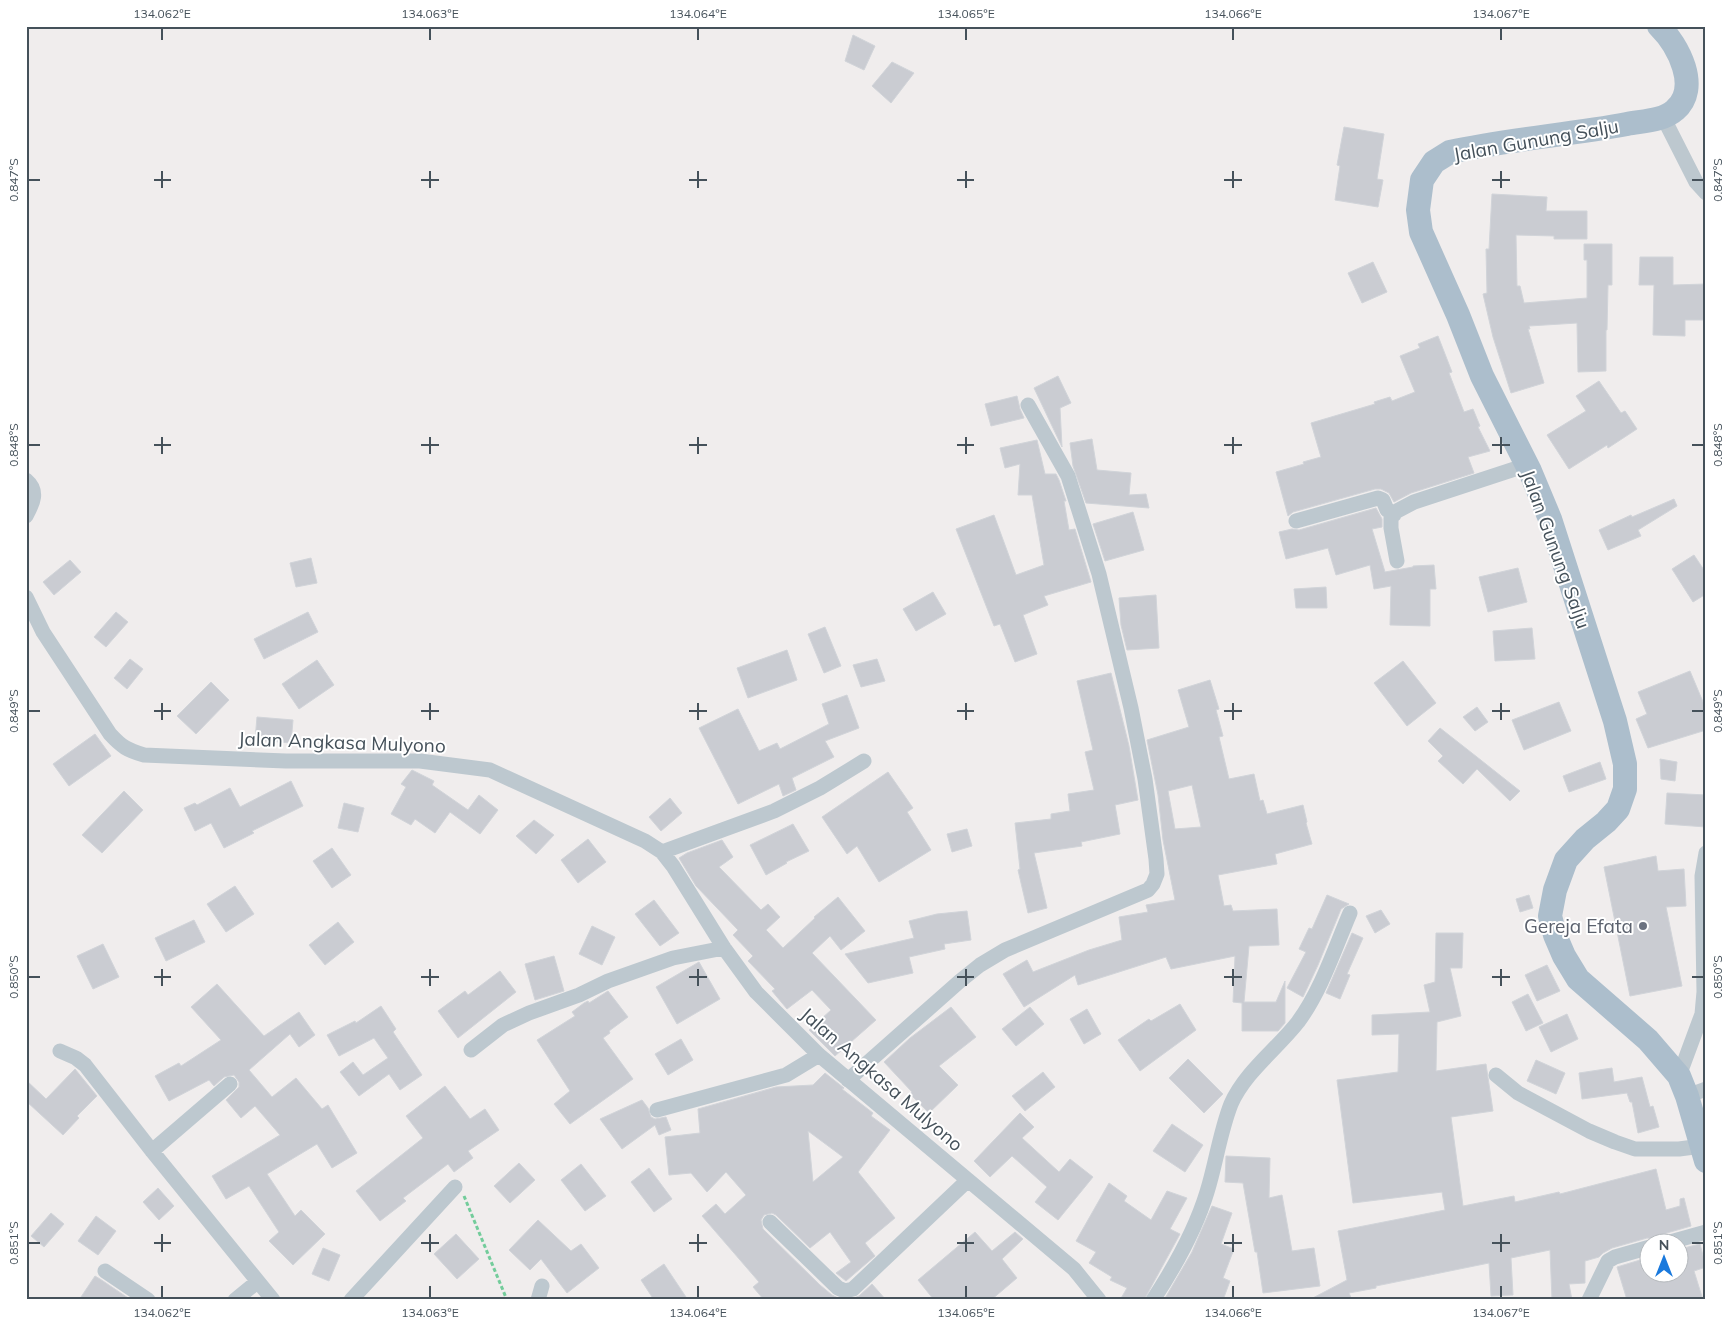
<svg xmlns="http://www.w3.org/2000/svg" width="1732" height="1326" font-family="Mulish,sans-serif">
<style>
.building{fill:#caccd2;stroke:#d1d4d9;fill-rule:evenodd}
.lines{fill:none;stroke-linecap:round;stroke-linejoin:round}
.path{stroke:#73cc9b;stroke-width:3;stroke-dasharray:4 2.5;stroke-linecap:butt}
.minor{stroke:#bdc8cf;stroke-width:15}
.primary{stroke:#acbecc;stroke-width:24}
.ticks{fill:none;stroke:#45515a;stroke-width:2}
.worship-dot{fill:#6b7280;stroke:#fff;stroke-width:2}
.labels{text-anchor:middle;stroke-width:4;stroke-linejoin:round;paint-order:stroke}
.street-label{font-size:19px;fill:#45515a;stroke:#fff}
.worship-label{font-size:19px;fill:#5b616d;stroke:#fff;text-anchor:end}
.neatline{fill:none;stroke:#45515a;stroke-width:2}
.ticks-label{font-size:12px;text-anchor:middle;fill:#45515a}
</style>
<rect width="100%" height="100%" fill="#f0eded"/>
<!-- building -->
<path class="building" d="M853 35 875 46 864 70 845 61Z
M892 62 914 73 891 103 872 86Z
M1344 127 1384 134 1377 179 1383 180 1378 207 1335 200 1340 166 1337 165Z
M1492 194 1547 197 1546 211H1587V239H1554V236L1516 235 1517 286H1520L1524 303 1587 298V260H1584V244H1612V285H1608L1607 330H1606V371L1578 372 1577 323 1529 326 1530 329H1528L1544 383 1511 393 1493 337 1483 294 1487 293 1486 249H1489Z
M1640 257H1673V285L1706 284V320H1685V336L1653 335 1654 285H1639Z
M1373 262 1387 292 1362 303 1348 273Z
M1438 336 1452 372 1449 373 1464 412 1473 409 1480 426 1478 427 1490 451 1468 457 1474 473 1411 493 1394 502 1389 493 1381 489H1375L1293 512 1288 516 1276 472 1304 464 1303 462 1321 457 1311 423 1375 404 1374 402 1390 397 1392 401 1415 392 1400 356 1420 348 1418 344Z
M1058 376 1071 403 1060 408 1062 447 1034 388Z
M1599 381 1621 413 1625 411 1637 429 1608 448 1607 445 1569 469 1547 435 1586 411 1576 396Z
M1017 396 1020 409 1024 418 991 426 985 404Z
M1092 439 1097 470 1131 473 1129 495 1146 494 1149 508 1086 503 1073 466 1070 443Z
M1037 440 1045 474H1056L1059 480 1066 501H1064L1069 530 1075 529 1091 582 1044 596 1048 605 1023 615 1037 654 1015 662 1000 624 994 626 956 529 994 515 1016 575 1044 565 1032 495H1018L1020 464 1005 468 1000 448Z
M1674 499 1677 506 1638 530 1641 536 1608 550 1599 530 1631 515 1632 517Z
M1376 508 1382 519V527L1372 529 1385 572 1413 567V566L1434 565 1436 589H1430V626L1390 625 1391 586 1374 589 1370 565 1336 575 1328 548 1286 559 1279 532 1292 529 1299 530Z
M1133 512 1144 550 1105 561 1093 524Z
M1694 555 1706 573V594L1693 602 1672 569Z
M311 558 317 583 296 587 290 563Z
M70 560 81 572 54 595 43 582Z
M1518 568 1527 602 1488 612 1479 577Z
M1326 587 1327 608H1296L1294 589Z
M933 592 946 614 916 631 903 609Z
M1156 595 1159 648 1127 650 1121 625 1119 598Z
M116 612 128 622 106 647 94 637Z
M308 612 318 632 264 659 254 639Z
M825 627 841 666 824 673 808 634Z
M1532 628 1535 659 1495 661 1493 631Z
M787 650 797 680 748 698 737 668Z
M130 659 143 669 127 689 114 678Z
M877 659 885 681 861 687 853 665Z
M317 660 334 685 299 709 282 684Z
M1403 661 1436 703 1407 726 1374 683Z
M1690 671 1706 709V730L1648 748 1636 719 1647 714 1638 692Z
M1111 673 1129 746 1138 800 1115 805 1120 834 1081 842 1082 846 1034 853 1047 908 1028 913 1018 870 1020 869 1015 823 1051 819V814L1070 811 1068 794 1094 790 1085 752 1093 750 1077 681Z
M1210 680 1219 709 1216 710 1223 736 1219 737 1229 779 1254 774 1260 801 1263 800 1267 814 1303 805 1307 822 1306 823 1312 844 1275 854 1277 864 1218 875 1224 906 1231 905 1233 911 1277 909 1279 945 1249 946 1244 1002H1276L1285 981V1023L1278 1031H1242V1003L1233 1002 1235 956 1171 969 1166 957 1078 985 1075 975 1024 1007 1003 974 1027 960 1033 972 1089 950 1122 940 1119 917 1148 912 1146 905 1175 900 1163 840 1158 795 1147 740 1189 727 1178 690ZM1192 785 1201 827 1175 829 1168 791Z
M211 682 229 700 196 734 177 716Z
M847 695 859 728 825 741 834 757 792 778 796 790 783 796 779 784 738 804 699 728 738 709 759 751 777 743 780 749 829 724 822 704Z
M1559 702 1571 731 1524 750 1512 720Z
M1477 707 1488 722 1475 731 1463 717Z
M257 717 293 720 291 743 255 740Z
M1440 728 1477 757 1520 791 1510 801 1477 769 1463 784 1438 761 1443 756 1428 741Z
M95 734 111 756 69 786 53 764Z
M1660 759 1677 762 1675 781 1661 779Z
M1600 762 1606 779 1569 792 1563 776Z
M412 770 434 781 432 785 468 810 479 795 498 810 480 834 450 812 435 833 415 819 411 825 391 814 406 787 401 784Z
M888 772 913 808 907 812 931 850 879 882 857 846 847 854 822 817Z
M291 781 303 806 252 831 254 833 224 848 211 823 195 831 184 808 195 803 197 805 230 788 240 807Z
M124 791 143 810 102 853 82 835Z
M1667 793 1706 795V827L1665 824Z
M670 798 682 813 661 831 649 817Z
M344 803 364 808 358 832 338 828Z
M534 820 554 835 536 854 516 836Z
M793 824 809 851 786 862 787 863 766 875 750 845Z
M967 829 972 846 952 852 947 834Z
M588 839 606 862 578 883 561 860Z
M722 840 733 857 719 867 761 910 768 904 780 917 766 930 783 948 815 918 814 917 838 897 865 931 841 950 830 936 812 953 876 1020 835 1056 809 1030 831 1010 812 990 787 1009 772 991 775 989 748 961 753 956 733 935 738 930 696 886 679 858 687 853Z
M332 848 351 875 332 888 313 861Z
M1656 856 1658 871 1684 869 1686 906 1666 907 1682 986 1630 996 1604 867Z
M235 886 254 914 226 932 207 904Z
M1327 895 1349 904 1341 909 1318 965 1303 997 1287 988 1306 952 1299 949 1309 928 1312 929Z
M1529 895 1533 908 1520 912 1516 899Z
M654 900 679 933 660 946 635 914Z
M1381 910 1390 924 1375 933 1366 916Z
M967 911 971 940 944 944 945 949 909 957 913 973 868 983 845 954 914 938 909 921 937 914Z
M194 920 205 942 166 961 155 938Z
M338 922 354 942 325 965 309 945Z
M592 926 615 937 602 965 579 954Z
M1352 933 1363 938 1347 974 1350 975 1340 999 1326 993Z
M1436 933H1463L1462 968H1450L1461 1016 1437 1022 1436 1071 1486 1064 1493 1111 1451 1117 1463 1206 1514 1196 1515 1202 1559 1192 1560 1194 1656 1169 1666 1210 1680 1206V1199L1684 1198 1691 1226 1660 1235 1655 1239 1647 1238 1612 1248 1603 1253 1599 1257 1585 1261V1283L1569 1284 1572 1300H1552L1550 1250 1511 1258 1513 1295 1491 1296 1489 1263 1376 1286V1288L1349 1293 1352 1300H1309L1347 1280 1338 1231 1445 1210 1442 1192 1353 1203 1337 1080 1398 1072 1399 1034 1372 1035V1015L1430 1012 1424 985 1435 982Z
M103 944 119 977 93 989 77 956Z
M554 956 564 991 535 1000 525 964Z
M699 962 720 999 677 1024 656 987Z
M1547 965 1560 991 1537 1001 1525 975Z
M500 971 516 992 458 1038 438 1011 465 991 468 995Z
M217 984 264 1036 299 1012 315 1035 299 1047 290 1034 249 1070 272 1097 296 1078 322 1109 328 1105 357 1153 332 1168 317 1144 267 1174 295 1216 301 1210 325 1234 293 1265 269 1241 279 1232 249 1186 226 1199 212 1176 280 1135 255 1106 241 1118 226 1100 239 1087V1082L234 1075 224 1077 214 1086 209 1080 169 1101 155 1076 179 1063 181 1066 221 1040 191 1007Z
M608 991 628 1017 609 1031 610 1033 603 1038 633 1079 570 1124 554 1104 570 1091 537 1040 575 1016 572 1012 584 1003 588 1001 589 1003Z
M1528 994 1543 1023 1526 1031 1512 1002Z
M1180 1004 1196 1030 1140 1071 1118 1040 1149 1019 1151 1021Z
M381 1006 396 1029 393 1032 422 1075 400 1090 389 1074 359 1096 340 1072 353 1062 363 1075 388 1058 374 1038 339 1056 327 1035 355 1021 356 1023Z
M951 1007 976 1037 939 1066 958 1085 929 1113 910 1094 912 1092 884 1062 910 1038Z
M1030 1007 1044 1024 1016 1046 1002 1029Z
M1087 1009 1101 1034 1084 1044 1070 1019Z
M1567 1014 1578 1039 1551 1052 1539 1027Z
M681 1039 693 1060 668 1075 655 1054Z
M1188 1059 1223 1094 1204 1113 1169 1078Z
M1536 1060 1565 1073 1556 1094 1527 1081Z
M1612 1068 1614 1082 1642 1077 1650 1107 1653 1106 1659 1127 1638 1133 1632 1102H1630L1627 1093 1582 1099 1579 1073Z
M75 1069 97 1096 77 1116 79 1118 63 1135 26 1101V1080L46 1099Z
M1043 1072 1055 1087 1025 1111 1012 1096Z
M825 1073 844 1088 842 1089 873 1113 871 1116 890 1130 858 1172 895 1218 865 1243 875 1256 846 1281 836 1273 851 1262 830 1232 810 1248 776 1215 772 1213 764 1215 761 1220 763 1229 820 1285 832 1295 842 1300H764L753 1287 759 1282 702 1216 716 1204 725 1214 746 1195 726 1172 707 1192 691 1173 669 1175 665 1137 700 1133 698 1109 776 1087 813 1085ZM808 1131 843 1157 813 1182Z
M445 1086 470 1119 485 1109 499 1130 468 1151 473 1158 454 1172 448 1164 403 1198 406 1201 380 1221 356 1191 423 1138 406 1116Z
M642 1100 648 1108 651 1117 655 1119 666 1117 671 1130 659 1135 655 1125 622 1149 600 1119Z
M1020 1113 1034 1127 1022 1138 1059 1172 1070 1159 1093 1177 1058 1220 1035 1202 1047 1187 1012 1156 990 1177 974 1161Z
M1172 1124 1203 1145 1185 1172 1153 1151Z
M1226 1156 1270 1158 1269 1198 1282 1195 1292 1251 1314 1248 1320 1286 1263 1293 1257 1252H1255L1243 1183 1225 1182Z
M519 1163 535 1180 510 1203 494 1186Z
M581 1164 606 1196 585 1211 561 1180Z
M649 1168 672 1199 654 1212 631 1182Z
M1109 1183 1127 1196 1124 1201 1151 1220 1167 1191 1187 1198 1170 1229 1180 1234 1144 1300H1120L1127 1288 1110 1280 1112 1277 1089 1263 1096 1252 1076 1241Z
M158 1188 174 1206 159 1220 143 1202Z
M1212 1206 1232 1213 1221 1244 1234 1249 1223 1278 1230 1281 1223 1300H1164L1192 1252Z
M51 1213 64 1224 44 1247 31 1236Z
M96 1216 116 1231 98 1255 78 1241Z
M538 1220 571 1251 581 1244 599 1268 567 1293 541 1259 530 1270 509 1250Z
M975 1232 992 1251 1015 1232 1023 1239 1002 1259 1017 1278 991 1300H934L918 1280Z
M456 1234 479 1259 457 1279 434 1254Z
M1700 1244 1706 1267 1694 1271 1703 1300H1627L1617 1267 1650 1257V1274H1680V1249Z
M323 1248 340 1255 329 1281 312 1274Z
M664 1264 688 1300H654L641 1280Z
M95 1276 100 1279 131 1300H79Z
M872 1284 886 1300H849L859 1296Z"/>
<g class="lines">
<!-- path -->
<path class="path" d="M464 1196 507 1300"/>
<!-- minor -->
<path class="minor" d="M1663 117 1696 182 1706 193
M26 480C39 491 33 503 26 516
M1296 521 1378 498 1383 500 1387 510 1394 515
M1397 561 1391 528V518L1395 512 1414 502 1527 465
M26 597 43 632 110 734C122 747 127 750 144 755L286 761H420L490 770 645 841 662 852 673 866 724 948 756 992 819 1055 1074 1269 1099 1300
M662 852 774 811 820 788 864 761
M471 1050 503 1025 529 1013 579 995 608 981 673 958 724 948
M60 1051 76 1058 85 1065 152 1151 273 1300
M1496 1075 1518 1093 1589 1131 1615 1142 1635 1149H1679L1702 1146
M1679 1076 1702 1014 1704 992 1702 876 1706 853
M848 1080 960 981 980 965 1005 950 1148 890 1153 884 1157 874 1156 859 1145 779 1131 708 1099 574 1068 476 1028 405
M1687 1096 1706 1089
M657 1110 786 1075 819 1055
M152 1151 230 1084
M770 1222 838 1288 845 1291 853 1289 968 1180
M1663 1244 1706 1232
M105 1271 148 1300
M235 1300 257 1282
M351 1300 455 1187
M538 1300 542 1286
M1153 1300C1174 1268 1196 1228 1207 1192 1216 1163 1220 1132 1231 1104 1245 1072 1277 1049 1298 1022 1321 991 1335 948 1350 913
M1589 1300 1608 1261 1615 1257 1650 1247"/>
<!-- primary -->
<path class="primary" d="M1659 26C1678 45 1701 88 1675 110 1663 121 1642 121 1627 124 1569 135 1508 139 1450 152L1434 162 1422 180 1418 210 1421 232 1458 315 1482 376 1530 471 1550 519 1615 721 1625 764V789L1618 809 1606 822 1585 839 1566 860 1555 890 1550 916 1555 935 1564 956 1578 979 1648 1040 1679 1076 1687 1096 1706 1161"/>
</g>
<!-- ticks -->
<path class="ticks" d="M162 28V40M430 28V40M698 28V40M966 28V40M1233 28V40M1501 28V40M162 171V188M430 171V188M698 171V188M966 171V188M1233 171V188M1501 171V188M28 180H40M154 180H171M421 180H439M689 180H707M957 180H974M1224 180H1242M1492 180H1510M1692 180H1704M162 437V454M430 437V454M698 437V454M966 437V454M1233 437V454M1501 437V454M28 445H40M154 445H171M421 445H439M689 445H707M957 445H974M1224 445H1242M1492 445H1510M1692 445H1704M162 703V720M430 703V720M698 703V720M966 703V720M1233 703V720M1501 703V720M28 711H40M154 711H171M421 711H439M689 711H707M957 711H974M1224 711H1242M1492 711H1510M1692 711H1704M162 969V986M430 969V986M698 969V986M966 969V986M1233 969V986M1501 969V986M28 977H40M154 977H171M421 977H439M689 977H707M957 977H974M1224 977H1242M1492 977H1510M1692 977H1704M162 1234V1252M430 1234V1252M698 1234V1252M966 1234V1252M1233 1234V1252M1501 1234V1252M28 1243H40M154 1243H171M421 1243H439M689 1243H707M957 1243H974M1224 1243H1242M1492 1243H1510M1692 1243H1704M162 1286V1298M430 1286V1298M698 1286V1298M966 1286V1298M1233 1286V1298M1501 1286V1298"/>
<!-- markers -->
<circle class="worship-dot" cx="1643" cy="926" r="5"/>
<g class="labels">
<!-- street labels -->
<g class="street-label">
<text transform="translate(1536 140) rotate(-10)" y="7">Jalan Gunung Salju</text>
<text transform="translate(1556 549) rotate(70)" y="7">Jalan Gunung Salju</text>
<text transform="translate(342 742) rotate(2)" y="7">Jalan Angkasa Mulyono</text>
<text transform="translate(882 1079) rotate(41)" y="7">Jalan Angkasa Mulyono</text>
</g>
<!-- worship labels -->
<g class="worship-label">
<text x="1633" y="933">Gereja Efata</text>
</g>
</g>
<!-- border -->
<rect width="1732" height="1326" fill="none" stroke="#ffffff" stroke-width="55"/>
<!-- north arrow -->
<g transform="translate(1664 1258)"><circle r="24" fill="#ffffff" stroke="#b5b9bd"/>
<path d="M0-4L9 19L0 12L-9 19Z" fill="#1979dd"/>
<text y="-8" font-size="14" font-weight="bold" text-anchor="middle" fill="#45515a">N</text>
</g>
<rect x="28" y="28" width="1676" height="1270" class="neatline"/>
<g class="ticks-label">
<text x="162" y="18">134.062°E</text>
<text x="430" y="18">134.063°E</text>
<text x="698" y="18">134.064°E</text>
<text x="966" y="18">134.065°E</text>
<text x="1233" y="18">134.066°E</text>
<text x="1501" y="18">134.067°E</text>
<text transform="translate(14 180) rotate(-90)" y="4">0.847°S</text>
<text transform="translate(1718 180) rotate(-90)" y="4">0.847°S</text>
<text transform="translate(14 445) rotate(-90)" y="4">0.848°S</text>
<text transform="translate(1718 445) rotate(-90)" y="4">0.848°S</text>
<text transform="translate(14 711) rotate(-90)" y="4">0.849°S</text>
<text transform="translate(1718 711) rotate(-90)" y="4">0.849°S</text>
<text transform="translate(14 977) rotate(-90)" y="4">0.850°S</text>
<text transform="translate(1718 977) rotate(-90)" y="4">0.850°S</text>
<text transform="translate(14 1243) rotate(-90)" y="4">0.851°S</text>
<text transform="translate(1718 1243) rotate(-90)" y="4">0.851°S</text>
<text x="162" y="1317">134.062°E</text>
<text x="430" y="1317">134.063°E</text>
<text x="698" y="1317">134.064°E</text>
<text x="966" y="1317">134.065°E</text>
<text x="1233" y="1317">134.066°E</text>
<text x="1501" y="1317">134.067°E</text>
</g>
</svg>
